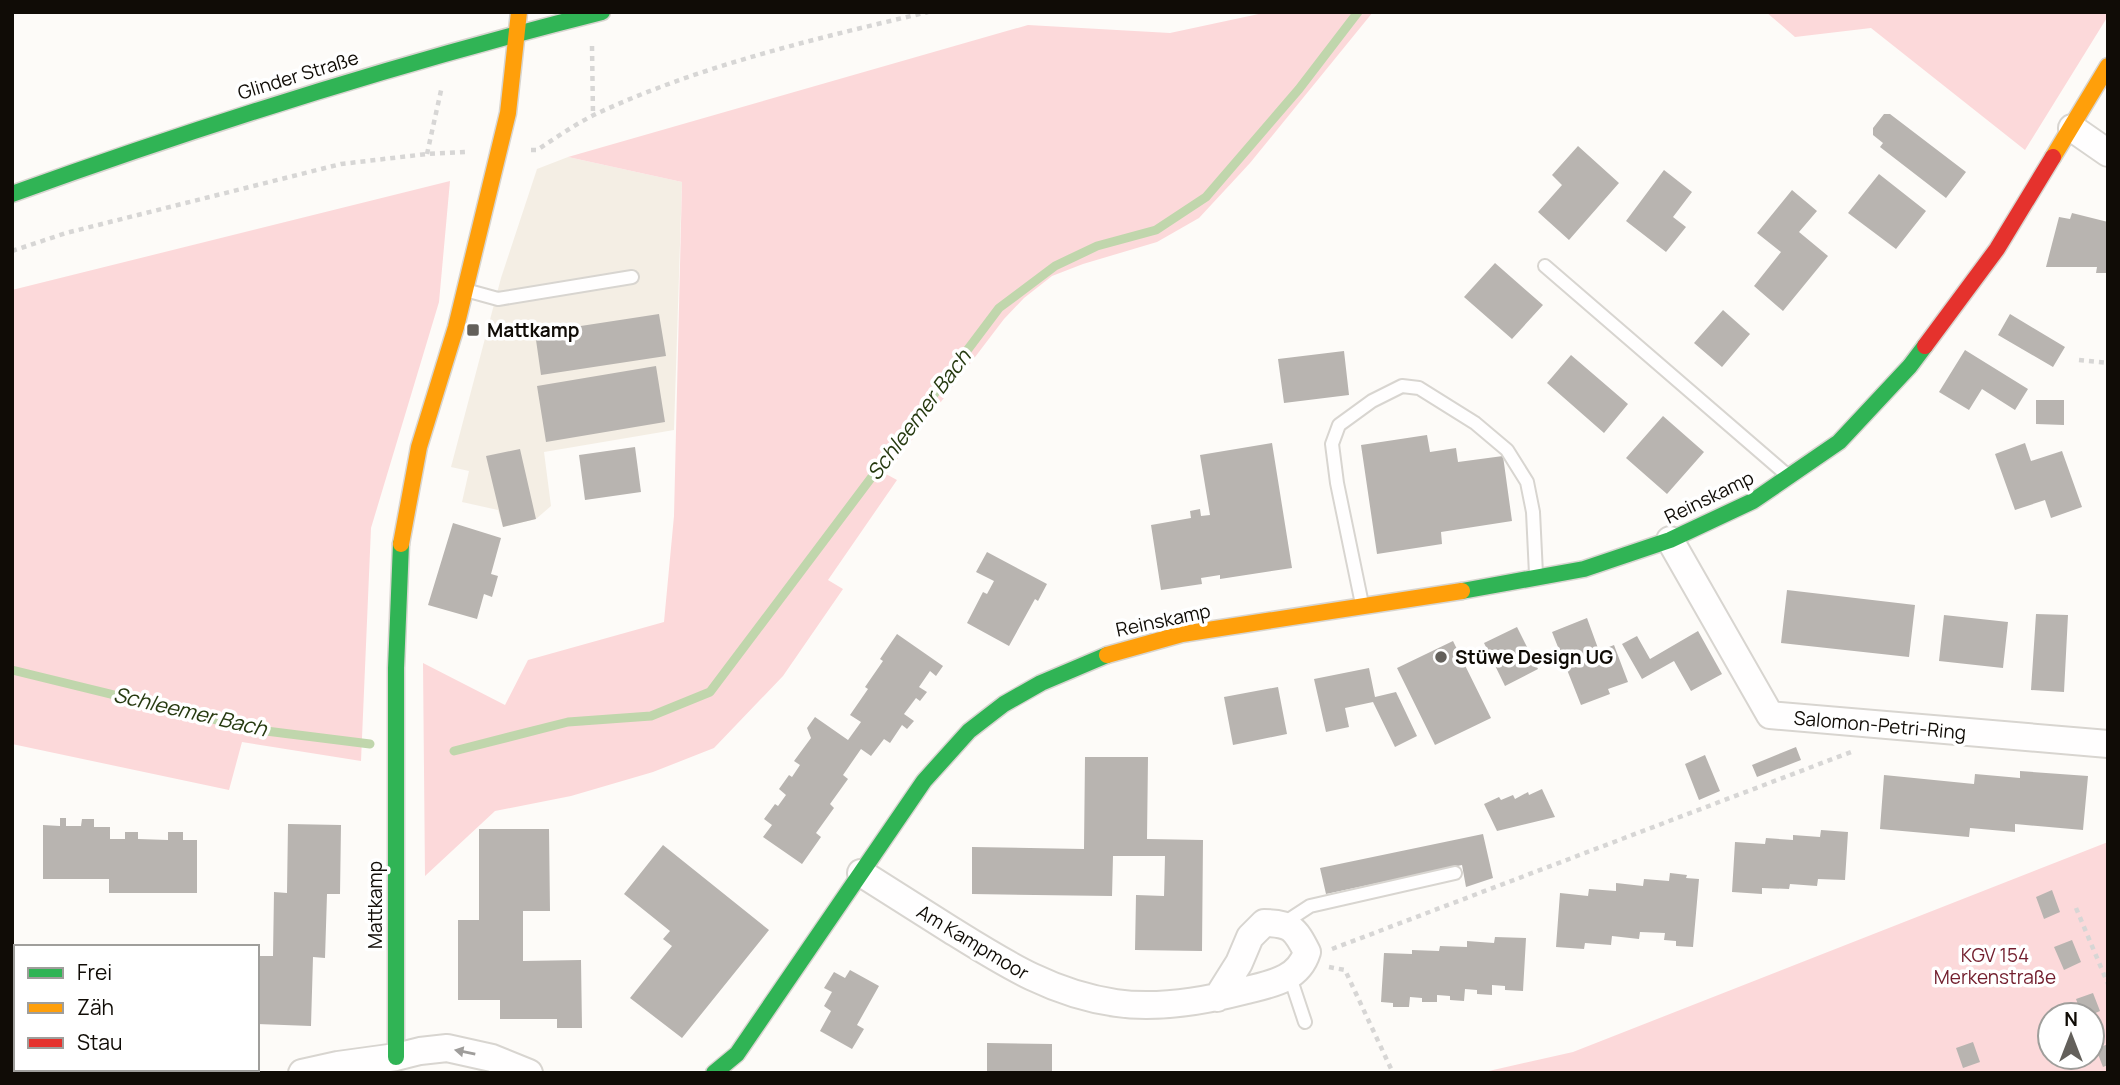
<svg xmlns="http://www.w3.org/2000/svg" width="2120" height="1085" font-family="Manrope,sans-serif">
<style>
.built{fill:#f4eee4}
.green{fill:#fcd9da;fill-rule:evenodd}
.lines{fill:none;stroke-linecap:round;stroke-linejoin:round}
.stream{stroke:#c0d6ac;stroke-width:9}
.building{fill:#b8b4b0}
.lane-casing{stroke:#d8d5d0;stroke-width:16}
.street-casing{stroke:#d8d5d0;stroke-width:30}
.fast-casing{stroke:#d8d5d0;stroke-width:19}
.slow-casing{stroke:#d8d5d0;stroke-width:19}
.jam-casing{stroke:#d8d5d0;stroke-width:19}
.path{stroke:#d7d6d5;stroke-width:4.5;stroke-dasharray:5 5;stroke-linecap:butt}
.lane{stroke:#fffefe;stroke-width:12}
.street{stroke:#fffefe;stroke-width:26}
.fast{stroke:#30b455;stroke-width:16}
.slow{stroke:#ff9f0a;stroke-width:16}
.jam{stroke:#e5322d;stroke-width:16}
.oneway{fill:#9f9d9b}
.poi-dot{fill:#63605b;stroke:#fff;stroke-width:2.5}
.labels{text-anchor:middle;stroke-width:7;stroke-linejoin:round;paint-order:stroke}
.street-label{font-size:19px;fill:#100c06;stroke:#fff}
.poi-label{font-size:19px;font-weight:bold;fill:#100c06;stroke:#fff;text-anchor:start}
.park-label{font-size:19px;fill:#721e2d;stroke:#fff}
.water-label{font-size:21px;font-style:italic;fill:#263a10;stroke:#fff}
</style>
<rect width="100%" height="100%" fill="#fdfbf8"/>
<!-- built -->
<path class="built" d="M568 157 682 182 674 430 544 452 551 506 536 519 503 527 498 510 462 502 469 471 451 467 501 278 537 169Z"/>
<!-- green -->
<path class="green" d="M1268 12H1373L1250 163 1199 218 1157 242 1083 264 1052 276 1024 298 1004 319 886 474 897 480 828 580 843 589 783 676 714 748 653 772 571 796 495 811 425 876 423 663 505 705 528 660 664 622 674 516 682 182 568 157 1028 25 1170 33Z
M1766 12H2108V16L2025 150 1871 28 1795 37Z
M450 181 439 302 371 528 361 761 242 742 229 790 12 744V290Z
M2108 842V1073H1480L1573 1052ZM2050 1015H2092V1057H2050Z"/>
<g class="lines">
<!-- stream -->
<path class="stream" d="M12 670 258 730 370 744
M454 751 568 722 651 716 710 692 999 308 1055 266 1097 246 1156 230 1206 197 1299 89 1358 12"/>
</g>
<!-- building -->
<path class="building" d="M1884 114H1890L1966 172 1946 198 1880 147 1883 143 1873 135V128Z
M1578 146 1619 183 1569 240 1538 212 1562 185 1552 175Z
M1664 170 1692 192 1673 217 1686 227 1666 252 1626 221Z
M1879 174 1926 211 1896 249 1848 213Z
M1792 190 1817 211 1799 232 1828 256 1783 311 1754 286 1781 252 1757 233Z
M2072 213 2108 222V273H2096L2097 267H2046L2059 217 2070 219Z
M1495 263 1543 305 1512 339 1464 297Z
M1723 310 1750 334 1722 367 1694 343Z
M659 314 666 356 541 375 535 333Z
M2010 314 2065 347 2053 367 1998 335Z
M1965 350 2028 389 2015 410 1982 389 1969 410 1939 392Z
M1344 351 1349 395 1284 403 1278 359Z
M1571 355 1628 404 1604 433 1547 383Z
M656 366 665 422 546 442 537 386Z
M2036 400H2064V425L2036 424Z
M1663 416 1704 452 1667 494 1626 458Z
M1427 435 1430 452 1456 448 1458 462 1503 456 1512 521 1441 532 1442 544 1377 554 1361 445Z
M1272 443 1292 568 1220 579V575L1201 578 1202 584 1161 590 1151 525 1191 518 1190 511 1200 509 1201 516 1210 515 1200 455Z
M2025 443 2031 461 2062 451 2082 507 2051 518 2045 500 2015 510 1995 454Z
M635 447 641 492 585 500 579 455Z
M520 449 536 519 503 527 486 456Z
M453 523 501 538 491 574 498 576 492 597 484 594 477 619 428 605Z
M987 552 1047 584 1038 601 1035 599 1009 646 967 623 983 592 987 594 994 581 976 572Z
M1787 590 1915 605 1909 657 1781 643Z
M2036 614 2068 615 2064 692 2031 690Z
M1944 615 2008 622 2003 668 1939 661Z
M1587 618 1599 651 1614 645 1628 682 1608 689 1610 694 1581 705 1552 632Z
M1517 627 1538 669 1505 686 1484 643Z
M1698 631 1722 674 1691 691 1674 661 1642 679 1622 644 1637 636 1650 659Z
M897 634 943 666 936 676 930 671 919 687 927 692 920 701 916 698 904 714 914 721 907 729 902 725 890 743 884 739 871 756 861 749 843 775 848 779 830 804 834 808 816 833 821 837 802 864 763 837 772 825 764 819 775 804 778 806 786 795 779 789 789 775 792 777 800 765 794 761 811 738 807 728 815 717 848 740 861 722 850 715 868 689 865 687 883 661 880 659Z
M1453 641 1491 718 1435 745 1397 668Z
M1369 668 1375 697 1396 692 1417 736 1395 747 1373 702 1345 708 1349 727 1326 732 1314 679Z
M1278 687 1287 734 1233 745 1224 697Z
M1796 747 1801 760 1757 777 1752 765Z
M1705 755 1720 791 1699 800 1685 764Z
M1085 757H1148L1147 839 1203 840 1202 951 1135 950 1136 895 1164 896 1165 856H1113L1112 896 972 894V847L1084 849Z
M2020 771 2088 776 2083 830 2015 824V832L1970 828 1969 837 1880 829 1884 775 1974 784 1975 774 2020 778Z
M1542 789 1555 817 1497 831 1484 804 1499 797 1501 800 1513 795 1515 799 1528 792 1529 795Z
M60 818H66V826H81L82 819H94V827H110V839H125V832H138V839L168 840V832H183V840H197V893H109V879H43V825L60 826Z
M288 824 341 825 340 894H327L325 958 313 957 311 1026 257 1024V956H273L274 892 287 893Z
M479 829H549L550 911H523V961L581 960 582 1028H557V1019H500V1000H458V920H479Z
M1821 830 1848 832 1845 880 1818 879 1817 886 1790 884 1789 889 1762 888V894L1732 892 1735 842 1765 844 1766 838 1793 840V835L1820 837Z
M1483 834 1493 878 1466 887 1462 865 1326 894 1320 868Z
M663 845 769 930 682 1038 630 998 672 946 663 939 670 931 624 894Z
M1670 873 1687 875 1686 878 1699 879 1693 947 1676 946V941L1664 940 1665 933 1640 932 1639 939 1612 936 1611 945 1585 943 1584 949 1556 947 1560 893 1588 896 1589 889 1616 891V883L1643 886 1644 879 1669 881Z
M2052 890 2060 912 2044 919 2036 897Z
M1495 937 1526 938 1523 991 1505 990V986L1492 985V995L1477 994V990L1465 989 1464 1001 1450 1000V996L1437 995V1002H1422V998L1410 997 1409 1007H1393V1003L1381 1002 1384 953 1412 954V950L1439 951 1440 946 1467 947V941L1494 943Z
M2072 940 2081 962 2064 970 2054 947Z
M850 970 879 986 857 1025 864 1029 852 1049 820 1031 831 1011 824 1006 832 992 824 988 834 972 845 978Z
M2093 993 2100 1011 2091 1015H2082L2076 999Z
M1973 1042 1980 1062 1963 1068 1956 1048Z
M987 1043 1052 1044V1073H987Z
M2108 1044V1065L2103 1067 2096 1049Z"/>
<g class="lines">
<!-- lane casing -->
<g class="lane-casing">
<path id="lane" d="M1545 266 1786 474
M469 291 498 299 632 277
M1362 604 1337 483 1332 444 1339 425 1372 401 1402 386 1419 388 1475 423 1507 450 1527 482 1533 512 1536 574
M1284 923 1310 906 1455 873
M1290 977 1305 1022"/>
</g>
<!-- street casing -->
<g class="street-casing">
<path id="street" d="M2072 128 2108 153
M1670 540 1770 715 2108 744
M861 873C891 892 921 911 951 930 1004 963 1052 994 1116 1003 1156 1009 1204 1001 1243 991 1269 984 1298 981 1307 952 1295 928 1290 923 1264 923L1250 937 1239 963 1217 998
M302 1073 338 1065 396 1057 420 1051 447 1048 492 1058 529 1073"/>
</g>
<!-- fast casing -->
<g class="fast-casing">
<path id="fast" d="M12 194C206 124 402 62 602 12
M1462 591 1584 569 1670 540 1753 501 1839 442 1910 366 1925 346
M396 1057V668L401 544
M714 1073 737 1054 924 781 969 731 1004 704 1041 683 1107 655"/>
</g>
<!-- slow casing -->
<g class="slow-casing">
<path id="slow" d="M2053 157 2108 66
M401 544 419 447 456 327 508 113 519 12
M1107 655 1182 634 1462 591"/>
</g>
<!-- jam casing -->
<g class="jam-casing">
<path id="jam" d="M1925 346 1997 249 2053 157"/>
</g>
<!-- path -->
<path class="path" d="M592 46 593 115
M531 150H537C556 138 575 124 596 114 698 66 818 38 928 12
M427 154 442 86
M12 251 66 233 341 164 427 154 467 152
M2079 360 2108 363
M2076 908 2108 984
M1332 949 1851 752
M1329 967 1345 970 1393 1073"/>
<!-- lane -->
<use href="#lane" class="lane"/>
<!-- street -->
<use href="#street" class="street"/>
<!-- fast -->
<use href="#fast" class="fast"/>
<!-- slow -->
<use href="#slow" class="slow"/>
<!-- jam -->
<use href="#jam" class="jam"/>
</g>
<!-- one-way arrows -->
<defs><path id="oneway-solid" d="M-6-.8H1V-3.2L6.5 0L1 3.2V.8H-6Z" transform="scale(1.75)"/></defs>
<use class="oneway" href="#oneway-solid" transform="translate(465 1052) rotate(-169)"/>
<!-- markers -->
<g class="poi-dot">
<rect x="466" y="323" width="14" height="14" rx="3.5"/>
<circle cx="1441" cy="657" r="7"/>
</g>
<g class="labels">
<!-- street labels -->
<g class="street-label">
<text transform="translate(298 75) rotate(-17)" y="7">Glinder Straße</text>
<text transform="translate(1709 497) rotate(-26)" y="7">Reinskamp</text>
<text transform="translate(1163 620) rotate(-12)" y="7">Reinskamp</text>
<text transform="translate(1880 725) rotate(5)" y="7">Salomon-Petri-Ring</text>
<text transform="translate(375 905) rotate(-90)" y="7">Mattkamp</text>
<text transform="translate(973 942) rotate(31)" y="7">Am Kampmoor</text>
</g>
<!-- poi labels -->
<g class="poi-label">
<text x="487" y="337">Mattkamp</text>
<text x="1455" y="664">Stüwe Design UG</text>
</g>
<!-- park labels -->
<g class="park-label">
<text x="1995" y="962">KGV 154<tspan x="1995" dy="22">Merkenstraße</tspan></text>
</g>
<!-- water labels -->
<g class="water-label">
<text transform="translate(919 415) rotate(-53)" y="7">Schleemer Bach</text>
<text transform="translate(190 712) rotate(13)" y="7">Schleemer Bach</text>
</g>
</g>
<!-- border -->
<rect width="2120" height="1085" fill="none" stroke="#100c06" stroke-width="28"/>
<!-- legend -->
<rect x="14" y="945" width="245" height="126" fill="#ffffff" stroke="#9f9e9b" stroke-width="2"/>
<rect x="28" y="968" width="35" height="10" fill="#30b455" stroke="#9f9e9b" stroke-width="2"/>
<text x="77" y="980" font-size="21" fill="#100c06">Frei</text>
<rect x="28" y="1003" width="35" height="10" fill="#ff9f0a" stroke="#9f9e9b" stroke-width="2"/>
<text x="77" y="1015" font-size="21" fill="#100c06">Zäh</text>
<rect x="28" y="1038" width="35" height="10" fill="#e5322d" stroke="#9f9e9b" stroke-width="2"/>
<text x="77" y="1050" font-size="21" fill="#100c06">Stau</text>
<!-- north arrow -->
<g transform="translate(2071 1036)"><circle r="33" fill="#ffffff" stroke="#9f9e9b" stroke-width="2"/>
<path d="M0-5L12 26L0 18L-12 26Z" fill="#63605b"/>
<text y="-10" font-size="19" font-weight="bold" text-anchor="middle" fill="#100c06">N</text>
</g>
</svg>
